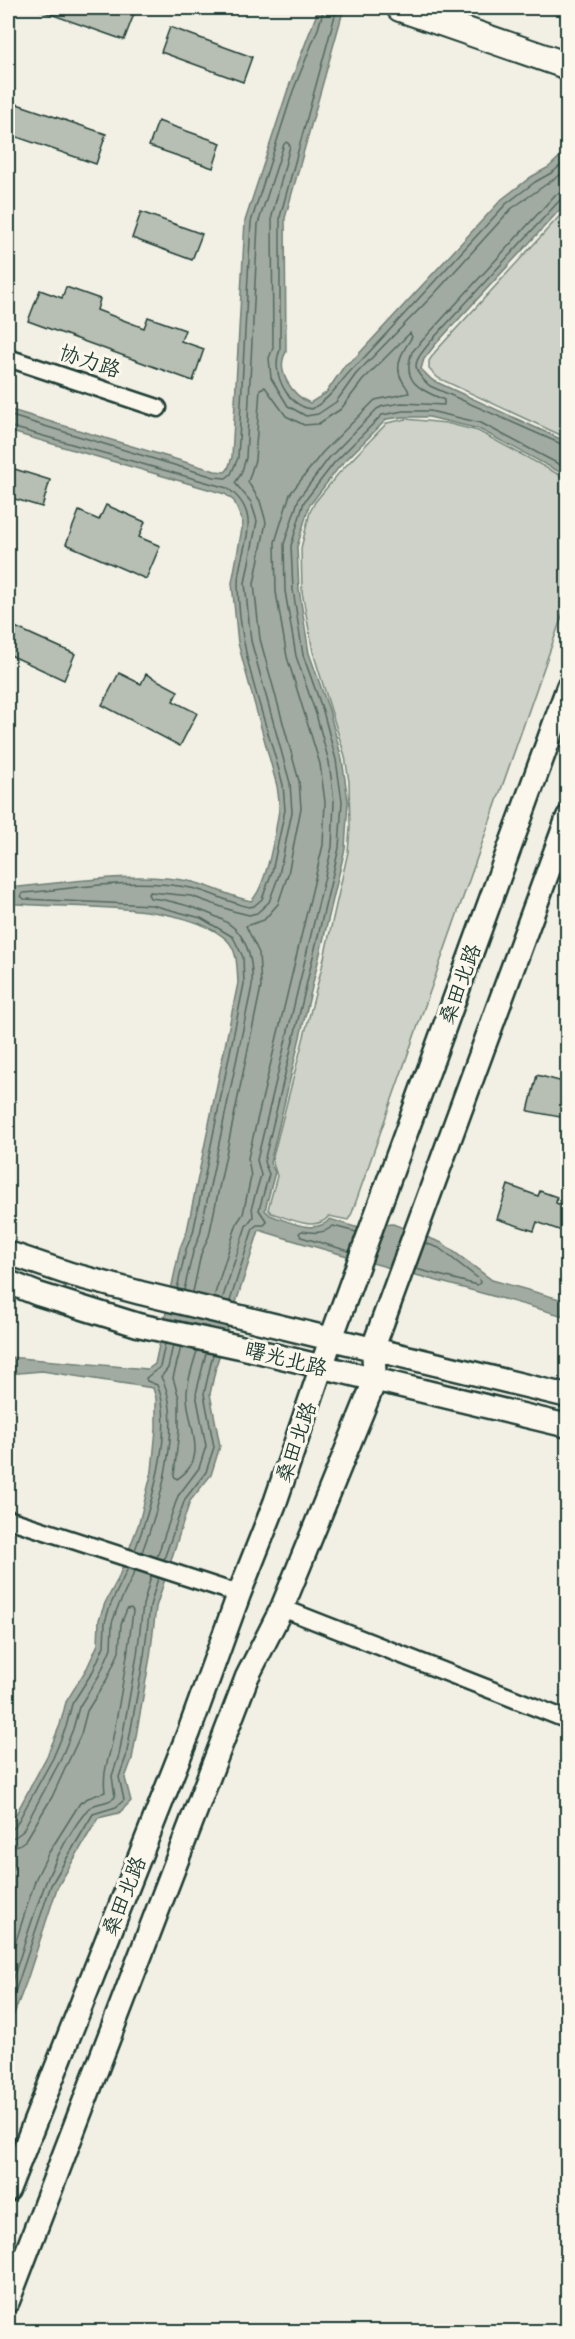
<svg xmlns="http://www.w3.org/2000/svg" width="575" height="2339" font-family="Mynerve,'LXGW WenKai TC',sans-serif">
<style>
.green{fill:#cfd2c8;stroke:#77887e;stroke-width:1.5}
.water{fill:#a2aba1;stroke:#6e7f75;stroke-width:1.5}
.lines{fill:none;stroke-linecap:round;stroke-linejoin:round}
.shore{stroke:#536960;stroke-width:1.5}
.building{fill:#b7beb3;stroke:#1f3d34;stroke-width:1.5}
.street-casing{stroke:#1f3d34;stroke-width:21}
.secondary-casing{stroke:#1f3d34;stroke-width:27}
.primary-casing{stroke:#1f3d34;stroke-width:30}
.street{stroke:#fbf7ec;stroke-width:16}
.secondary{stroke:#fbf7ec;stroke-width:22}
.primary{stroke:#fbf7ec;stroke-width:26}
.labels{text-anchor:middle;stroke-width:6;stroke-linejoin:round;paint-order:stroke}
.street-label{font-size:21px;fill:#1f3d34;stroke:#fbf7ec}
</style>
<rect width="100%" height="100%" fill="#f2f0e5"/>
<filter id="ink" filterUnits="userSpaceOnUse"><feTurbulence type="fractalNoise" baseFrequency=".0167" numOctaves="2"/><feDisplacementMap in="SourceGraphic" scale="12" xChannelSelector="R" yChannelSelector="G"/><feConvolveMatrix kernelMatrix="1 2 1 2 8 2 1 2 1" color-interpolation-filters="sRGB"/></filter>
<g filter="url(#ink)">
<!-- green -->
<path class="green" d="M567 208V438L438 378 429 369V361L435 352Z
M406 419 446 423 478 431 567 479V602L352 1213 348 1220 329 1216C316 1233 289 1218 271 1213L268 1209 277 1176 272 1160 322 967 348 852 350 828 349 782 345 756 313 652 302 592 301 548 310 512 315 502 339 473 387 423Z"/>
<!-- water -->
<path class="water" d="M319 8H344L285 218 286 352C275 371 292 395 310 403L326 393 345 365 356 357 502 199 531 177 549 167 567 150V202L435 345 424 359 421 369 432 380 567 442V476L479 429 429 417H403L387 419 339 467 309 506 297 547 299 589 309 653 329 710 342 759 348 801 345 849 270 1163 275 1172 265 1210 270 1215C288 1221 315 1236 330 1219L355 1227 393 1224 442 1243 492 1280 567 1301V1317C465 1287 361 1262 259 1230L216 1366 210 1394 220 1446 211 1475 190 1501 156 1607 150 1657 132 1759 125 1778 131 1801 119 1813 98 1818 57 1888 27 1980 8 2030V1829L47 1756 60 1725 66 1702 87 1668 98 1644 99 1620 105 1603 118 1579 139 1523 152 1471 156 1429V1398L153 1388 42 1371 8 1374V1357L148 1369 155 1364 180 1248 187 1231 238 983C237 969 238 951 227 940 183 899 65 910 8 903V888C65 883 137 870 193 882 213 887 231 897 251 901 266 888 276 832 279 810 280 803 278 794 277 786L238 643 232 583 243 523 234 501 225 494 8 431V409L215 471 225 472 228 469 232 457 245 221 288 89Z"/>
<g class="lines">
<!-- shore -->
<path class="shore" d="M337 8 280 217V350C270 371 287 407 312 409 335 396 342 376 361 361L506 204 535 182 553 172 568 159
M568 198 560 200 431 341C415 361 408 367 430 386L568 447
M8 415 214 477 226 478 231 474 238 458 251 222 293 91 318 29 324 8
M8 426 227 488C267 516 238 548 238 584 238 653 266 720 283 785L285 810 272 872 262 899 254 906 249 907C229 903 211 892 191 888 137 877 78 888 23 893L21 896 24 899 152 905 201 918 233 937 243 957 244 984 193 1233 186 1249 177 1289
M349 1251 301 1237 299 1233 302 1231C314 1233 323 1234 333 1226L356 1232
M416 1269 477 1285 480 1283 479 1279 439 1248 425 1243
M184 1290 193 1252 200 1234 252 986C253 967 250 947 238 932 223 914 173 900 150 898L148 894 150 892 191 896 233 911 249 915 257 913 269 902 279 875 292 812 290 783 251 641 245 583 257 521 251 502 235 483 241 474 246 458 258 224 284 144 287 142 290 146 272 216 273 348 269 358 271 378 288 406 306 416 318 414 336 402 356 374 436 292 511 209 568 169
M193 1292 201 1254 209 1236 261 987 259 953 246 926 264 920 278 904 288 874 301 808 299 781 260 639 254 584 266 522 260 501 248 482 255 460 260 389 265 387 286 416 304 425 318 424 341 409 363 380 410 333 412 337C404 349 393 365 402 380 404 385 408 387 409 393L375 400 322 453 290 494 275 542 276 592 287 657 320 764 325 802 323 845 248 1158 251 1177 243 1214 237 1223 214 1297
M222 1300 246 1226 253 1217 252 1206 261 1175 257 1160 332 847 334 801 329 762 316 714 296 656 285 591 284 544 299 498 329 458 377 409 383 406 402 403 444 405V400C420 389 401 382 412 352L555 195 568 190
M230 1301 253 1228 257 1225H264L267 1222 259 1210 269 1174 264 1162 339 848 342 801 336 760 323 711 303 655 293 590 291 546 304 502 334 463 382 415 403 411H430L481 423 568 469
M181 1347 173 1378 179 1398V1430L174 1476 177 1479C212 1457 185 1423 187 1392 188 1379 193 1364 197 1351
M135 1550C150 1510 176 1425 157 1385L147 1381 146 1378 160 1367 165 1344
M142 1552C159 1508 185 1420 161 1377L168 1368 173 1345
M157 1557 178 1496 199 1468 206 1446 196 1394 206 1353
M164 1559 185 1499 206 1472 214 1447 204 1394 213 1354
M8 1831 15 1827 53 1758 66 1727 72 1704 93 1671 104 1646 105 1622 110 1606 128 1568
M8 1838 15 1837 22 1832 60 1761 73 1729 79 1707 100 1674 111 1648 112 1623 117 1609 135 1571
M8 1847 19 1845 26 1840 52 1797 81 1734 87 1711 107 1679 119 1652 121 1624 127 1609 131 1608 133 1611C128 1653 121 1695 113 1737 110 1758 102 1769 105 1792L88 1798 80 1803 48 1854 36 1878 8 1966
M8 1992C31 1930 44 1863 87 1810 94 1801 108 1805 115 1797L112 1776 119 1755 137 1655 143 1605 151 1576
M8 2013 51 1885 93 1814 116 1807 124 1800 119 1777 126 1757 144 1656 150 1606 158 1578"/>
</g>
<!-- building -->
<path class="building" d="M37 8H114L134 14 124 40 36 9Z
M170 27 252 57 243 82 161 52Z
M8 101 106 134 96 164 8 134Z
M158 121 221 143 213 168 149 146Z
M141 212 202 234 192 260 132 238Z
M66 287 100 299 97 310 144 328 148 317 185 330 181 341 204 349 193 381 28 321 40 290 62 298Z
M8 467 50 480 42 507 8 497Z
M106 505 145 522 139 537 160 546 146 579 66 544 79 511 99 520Z
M15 627 75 654 64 680 8 654V644Z
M119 673 141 684 146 674 178 691 173 701 197 713 180 746 102 705Z
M537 1075 567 1083V1108L565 1118 528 1111Z
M508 1185 538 1196 540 1191 557 1197 556 1203 567 1207V1233L537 1222 534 1231 497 1219Z"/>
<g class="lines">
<!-- street casing -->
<g class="street-casing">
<path id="street" d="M8 358 158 408
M8 1519 239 1594
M282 1608 568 1720"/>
</g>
<!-- secondary casing -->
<g class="secondary-casing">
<path id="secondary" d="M8 1253 70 1274 141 1293 568 1396
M8 1282 38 1294 138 1325 240 1347 568 1426
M8 2190 189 1732 239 1594 275 1503 331 1339 568 687
M8 2301 247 1677 282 1608 375 1380 373 1348 568 817"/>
</g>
<!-- primary casing -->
<g class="primary-casing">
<path id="primary" d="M400 8 568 66"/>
</g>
<!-- street -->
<use href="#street" class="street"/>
<!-- secondary -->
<use href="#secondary" class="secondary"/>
<!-- primary -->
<use href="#primary" class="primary"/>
</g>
</g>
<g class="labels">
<!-- street labels -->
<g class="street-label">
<text transform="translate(90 361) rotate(18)" y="7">协力路</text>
<text transform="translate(460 984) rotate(-70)" y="7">桑田北路</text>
<text transform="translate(286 1359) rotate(14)" y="7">曙光北路</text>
<text transform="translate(296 1442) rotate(-71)" y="7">桑田北路</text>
<text transform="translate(124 1896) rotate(-68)" y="7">桑田北路</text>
</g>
</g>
<!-- margin -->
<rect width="575" height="2339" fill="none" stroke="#fbf7ec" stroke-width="30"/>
<rect x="15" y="15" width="545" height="2309" fill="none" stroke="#1f3d34" stroke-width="2" filter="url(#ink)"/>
</svg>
